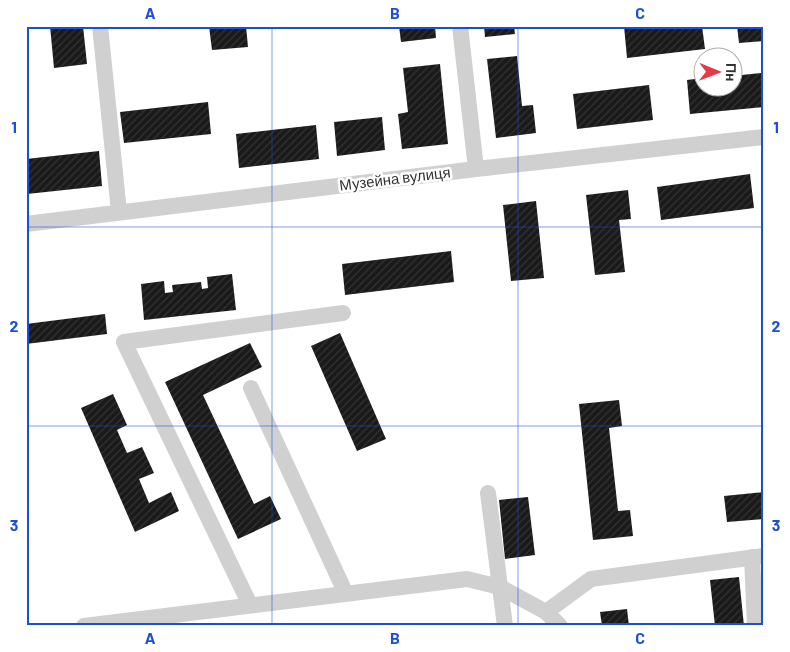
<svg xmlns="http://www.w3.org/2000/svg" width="790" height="652" font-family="Barlow,sans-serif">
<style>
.building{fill:url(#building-hatch)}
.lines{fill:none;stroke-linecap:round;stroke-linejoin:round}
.minor{stroke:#d0d0d0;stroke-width:16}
.grid{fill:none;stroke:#1d4ed8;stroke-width:1;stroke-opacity:0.55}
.labels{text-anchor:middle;stroke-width:5;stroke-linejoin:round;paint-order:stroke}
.street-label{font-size:15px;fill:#333;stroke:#fff}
.neatline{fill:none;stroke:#1d4ed8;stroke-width:2}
.grid-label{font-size:16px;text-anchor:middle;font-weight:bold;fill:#1d4ed8}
</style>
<defs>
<pattern id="building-hatch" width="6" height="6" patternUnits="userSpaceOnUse" patternTransform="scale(1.25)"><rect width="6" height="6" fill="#1a1a1a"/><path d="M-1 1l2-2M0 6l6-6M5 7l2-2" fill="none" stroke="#333"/></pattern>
</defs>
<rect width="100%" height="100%" fill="#fff"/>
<!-- building -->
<path class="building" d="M50 26H83L87 64 54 68Z
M209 26H246L248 47 212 50Z
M399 26H435L436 38 401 42Z
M484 26H514L515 34 485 37Z
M624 26H702L705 49 627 58Z
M737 26H764V41L739 43Z
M517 56 522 106 533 105 536 133 496 138 487 59Z
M440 64 448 144 402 149 398 114 408 112 403 68Z
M761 73 764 107 690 114 687 80 702 78V88H732V76Z
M649 85 653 120 577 129 573 94Z
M208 102 211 134 124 143 120 112Z
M382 117 385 150 337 156 334 122Z
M316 125 319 159 239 168 236 134Z
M99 151 102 186 27 194 26 159Z
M750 174 754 208 661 220 657 187Z
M628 190 631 219 619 220 625 272 595 275 586 195Z
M536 201 544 278 511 281 503 205Z
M451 251 454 282 345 295 342 264Z
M232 274 236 310 144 320 141 284 164 281 165 293 173 292 172 285 201 282 202 289 208 288 207 277Z
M105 314 107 334 26 344V324Z
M340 333 386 439 357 451 311 346Z
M250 343 262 367 203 395 254 504 270 496 281 519 238 539 165 382Z
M113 394 127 425 117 430 127 453 142 447 154 473 139 479 149 503 171 492 179 511 135 532 81 408Z
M619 400 622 426 609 428 618 511 630 510 633 536 593 540 579 404Z
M764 492V519L727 522 724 496Z
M528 497 535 555 505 559 499 500Z
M739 577 744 626H715L710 580Z
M627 609 629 626H602L600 612Z"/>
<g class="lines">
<!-- minor -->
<path class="minor" d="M100 26 119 212
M460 26 476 169
M26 224 476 169 764 137
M251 388 346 594
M488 493 505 626
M752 557 755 626
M250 605 124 342 343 313
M546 612 560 626
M84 626 467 579 500 587 546 612 591 579 764 556"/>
</g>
<!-- grid -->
<path class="grid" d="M272 26V626M518 26V626M26 227H764M26 426H764"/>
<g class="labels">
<!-- street labels -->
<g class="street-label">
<text transform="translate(395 179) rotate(-7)" y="5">Музейна вулиця</text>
</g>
</g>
<!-- border -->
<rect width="790" height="652" fill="none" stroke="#ffffff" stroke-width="55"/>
<!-- north arrow -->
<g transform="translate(718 72) rotate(91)"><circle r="24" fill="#ffffff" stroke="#adadad"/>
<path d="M0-4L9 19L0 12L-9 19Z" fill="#e63946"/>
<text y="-8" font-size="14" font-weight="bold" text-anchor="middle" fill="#333333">Пн</text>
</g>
<rect x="28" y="28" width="734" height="596" class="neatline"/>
<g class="grid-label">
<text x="150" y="19">A</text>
<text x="395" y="19">B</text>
<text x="640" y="19">C</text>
<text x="14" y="133">1</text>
<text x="776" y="133">1</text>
<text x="14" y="332">2</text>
<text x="776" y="332">2</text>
<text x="14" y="531">3</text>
<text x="776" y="531">3</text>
<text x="150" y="644">A</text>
<text x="395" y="644">B</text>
<text x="640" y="644">C</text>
</g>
</svg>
